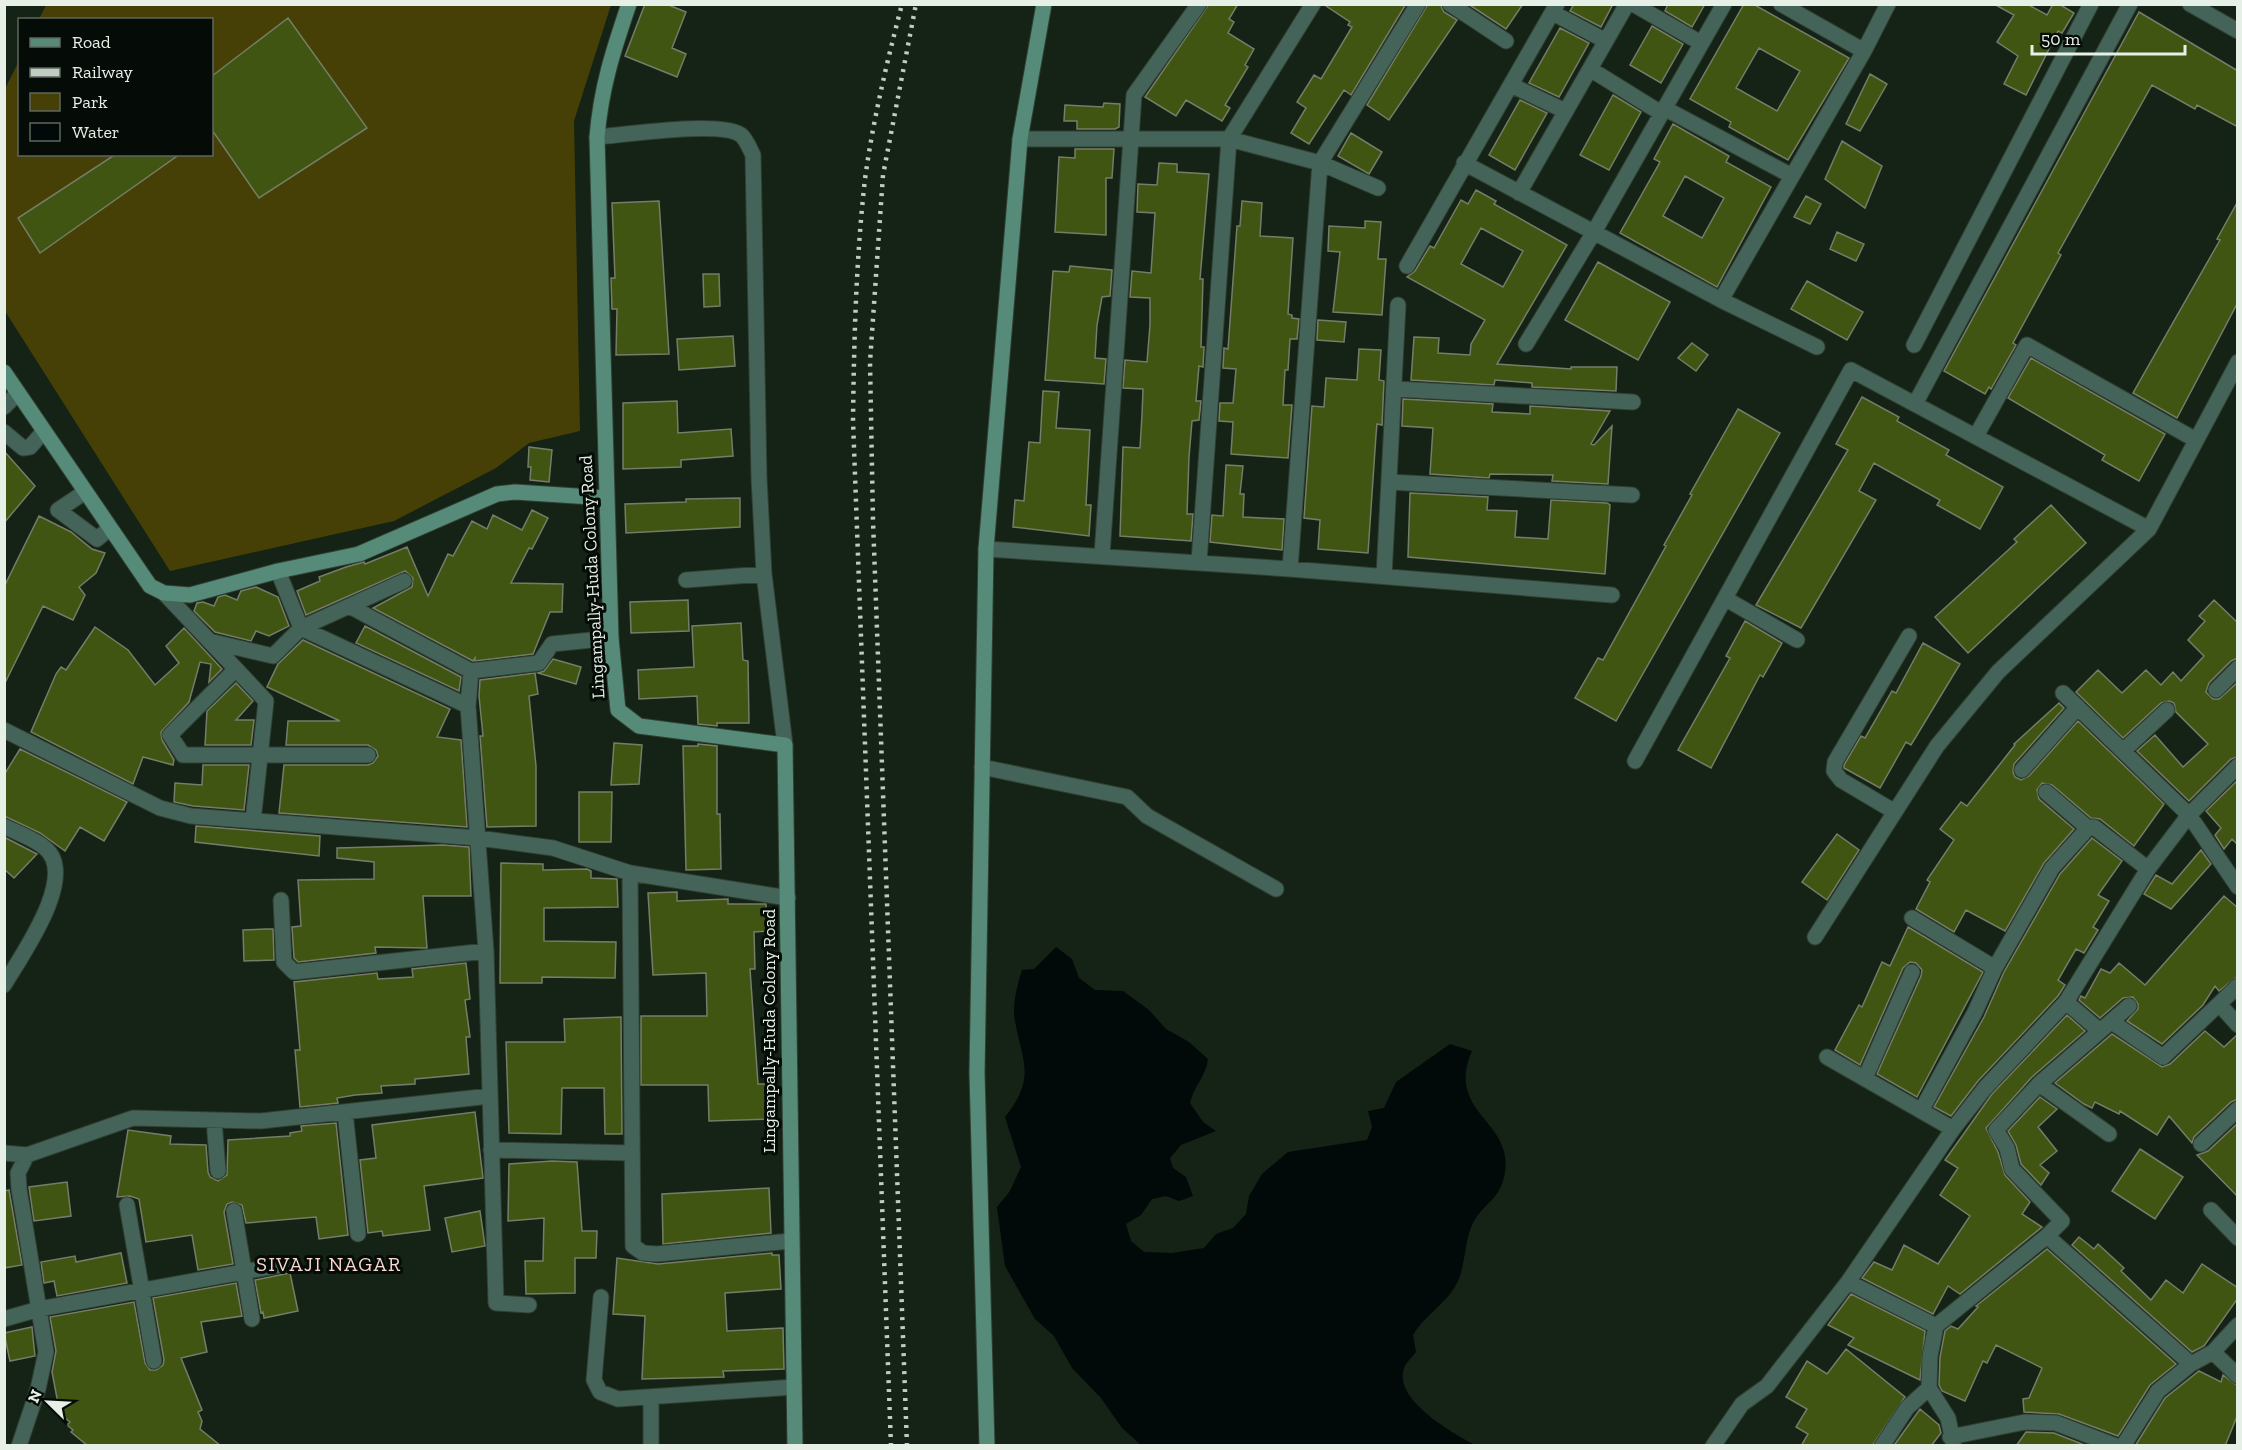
<svg xmlns="http://www.w3.org/2000/svg" width="2242" height="1450" font-family="'Zilla Slab',serif">
<style>
.green{fill:#464006}
.water{fill:#010909}
.building{fill:#415513;stroke:#757d68;stroke-width:1.5;fill-rule:evenodd}
.lines{fill:none;stroke-linecap:round;stroke-linejoin:round}
.street-casing{stroke:#314033;stroke-width:17}
.secondary-casing{stroke:#314033;stroke-width:17}
.street{stroke:#446459;stroke-width:15}
.secondary{stroke:#568b79;stroke-width:15}
.rail{stroke:#c0cbc2;stroke-width:4.5;stroke-dasharray:3 6;stroke-linecap:butt}
.labels{text-anchor:middle;stroke-width:6;stroke-linejoin:round;paint-order:stroke}
.street-label{font-size:18px;fill:#e6f0e7;stroke:#050b06}
.neighbourhood-label{font-size:20px;letter-spacing:1.5px;fill:#fbd9d1;stroke:#050b06}
</style>
<rect width="100%" height="100%" fill="#142316"/>
<!-- green -->
<path class="green" d="M46 5H611L574 121 580 431 529 443 496 468 394 521 170 571 5 311 4 91 19 61 20 154H212V20L39 19Z"/>
<!-- water -->
<path class="water" d="M1056 947 1072 959 1079 978 1095 990 1123 991 1149 1010 1166 1029 1189 1042 1208 1059C1206 1076 1194 1086 1190 1103L1203 1122 1216 1131 1181 1145 1170 1158 1173 1168 1186 1177 1193 1196 1179 1201 1166 1196 1152 1199 1141 1215 1126 1224 1131 1241 1144 1252 1172 1253 1204 1248 1216 1234 1233 1228 1246 1214 1249 1196 1262 1174 1288 1152 1367 1140 1372 1127 1368 1111 1384 1108 1396 1082 1450 1044 1472 1051C1445 1113 1513 1120 1505 1172 1501 1199 1486 1201 1474 1221 1463 1241 1467 1266 1455 1287 1443 1306 1424 1316 1413 1335L1416 1352C1412 1357 1406 1363 1404 1368 1393 1400 1453 1433 1475 1445H1141L1122 1428 1101 1398 1072 1368 1054 1336 1035 1319 1005 1266 997 1207 1010 1191 1021 1167 1005 1117C1036 1078 1023 1064 1015 1021 1012 1003 1017 987 1022 970L1034 969Z"/>
<!-- building -->
<path class="building" d="M645 4H666L686 12 672 48 686 54 677 77 625 56Z
M1209 4H1238L1229 19 1234 22 1228 33 1254 49 1245 65 1248 67 1225 105 1230 108 1222 121 1186 100 1176 116 1145 97Z
M1323 4H1406L1351 95 1344 90 1309 144 1291 133 1306 108 1297 102 1314 75 1321 79 1352 27 1348 25 1350 22Z
M1428 4H1440L1444 12 1457 20 1389 120 1367 105Z
M1468 4H1523L1506 29Z
M1574 4H1613L1601 27 1570 11Z
M1668 4H1705L1692 27 1665 11Z
M1744 4H1753L1849 58 1788 160 1729 127 1731 122 1690 99ZM1759 48 1800 71 1777 111 1736 88Z
M1994 4H2027L2047 15 2053 4H2059L2074 13 2062 33 2058 31 2026 95 2004 84 2018 56 1997 42 2014 15Z
M2139 12 2238 71V127L2197 105 2195 109 2152 85 2058 253 2061 255 2013 343 2016 345 1991 389 1989 387 1985 394 1944 371Z
M288 18 367 128 259 198 212 130V76Z
M1652 26 1683 44 1661 83 1630 65Z
M1560 28 1589 43 1559 97 1529 83Z
M1870 74 1887 84 1860 131 1846 124Z
M1613 95 1641 112 1609 170 1580 155Z
M1520 100 1547 113 1515 170 1489 155Z
M1104 103 1120 104 1119 127 1115 129H1077V121H1064L1065 105 1103 107Z
M1673 124 1729 156 1726 162 1771 187 1717 287 1620 233 1660 162 1654 159ZM1685 176 1724 198 1702 238 1663 216Z
M1351 133 1382 152 1369 174 1338 156Z
M1842 141 1882 166 1865 208 1825 179Z
M1075 149H1114L1112 178H1106V235L1055 232 1059 157 1075 158Z
M116 154H180L40 253 18 218Z
M1159 163 1177 164V172L1209 174 1200 279H1203L1201 347H1204L1203 367 1199 366 1196 401H1201L1199 420 1192 421 1189 457 1187 514H1193L1191 541 1120 536 1123 447 1140 448 1142 415 1143 389 1123 388 1125 360 1147 362 1150 325V298L1130 297 1132 271 1151 273 1155 213 1137 212 1138 184 1157 185Z
M1476 190 1496 201 1494 204 1567 245 1497 364 1571 369V367H1617L1616 391 1532 387V383L1495 380 1494 385 1411 380 1414 337 1439 338 1438 353 1470 355 1471 344 1485 320 1407 277 1415 271 1430 246 1434 248 1461 200 1468 204ZM1481 228 1523 251 1503 287 1461 264Z
M1806 196 1821 204 1810 224 1794 217Z
M659 201 669 354 616 355 617 309H612L611 278H615L612 203Z
M1242 201 1262 203 1260 236 1293 238 1288 314 1292 315V318L1299 319 1297 339H1290L1288 370H1285L1283 405H1292L1288 458 1231 454 1233 422 1219 421 1220 403H1233L1236 369 1223 368 1224 348 1228 349 1237 226H1240Z
M2238 201V302L2177 418 2133 393 2220 240 2217 239Z
M1365 221 1381 222 1378 259H1386L1382 315 1333 312 1340 252 1328 251 1329 226 1365 228Z
M1837 232 1864 244 1856 261 1830 249Z
M1598 262 1670 302 1638 360 1565 320Z
M1070 266 1112 270 1110 296 1102 297 1097 325 1095 358 1106 359 1104 384 1045 380 1053 271 1069 272Z
M703 274H719L720 306 704 307Z
M1807 281 1863 312 1847 340 1791 309Z
M1318 320 1346 322 1344 342 1317 340Z
M733 336 735 366 679 370 677 339Z
M1692 343 1708 355 1696 371 1678 358Z
M1359 349 1381 350 1379 380 1384 381 1382 425 1377 424 1376 435 1368 553 1318 549 1320 520 1304 518 1312 406 1324 407 1326 378 1357 380Z
M2031 358 2165 434 2139 481 2102 460 2105 455 2008 398Z
M1043 391 1059 392 1056 428 1090 430 1086 505H1091L1089 536 1013 527 1015 500 1024 501 1029 442 1040 443Z
M1862 397 1899 417 1897 421 1949 450 1946 455 2003 487 1980 529 1937 505 1940 500 1874 463 1859 491 1876 500 1801 628 1756 605 1848 450 1836 444Z
M1403 399 1493 404 1492 412 1530 414V406L1610 411 1591 444 1594 445 1612 426 1608 484 1552 481 1553 475 1490 474 1489 478 1430 474 1433 428 1402 426Z
M677 401 678 433 731 429 733 456 681 460V467L623 469V403Z
M1738 409 1780 433 1616 721 1575 698 1598 658 1603 660 1666 546 1664 545 1692 495 1690 494Z
M529 447 552 450 549 482 530 480 531 467H528Z
M4 451 35 486 4 523Z
M1226 465 1243 466 1240 494H1244L1243 517 1284 519 1282 550 1210 542 1212 515 1223 516Z
M1410 493 1488 497 1487 510 1517 511 1515 537 1548 539 1551 500 1607 503 1610 505 1605 574 1408 557Z
M740 498V527L626 533 625 504 686 502V499Z
M2051 505 2086 543 1968 653 1935 617 2017 542 2014 539Z
M532 510 548 518 532 549 529 548 511 583 563 584 562 612H550L533 654 475 661V658L473 661 373 608 412 587 413 578 405 571 306 615 297 591 320 581 319 577 346 567 364 562 365 564 407 547 428 596 448 554 453 556 472 521 487 529 493 515 522 530Z
M39 516 71 532 92 549 105 553 96 573 79 587 85 595 73 620 43 606 4 685V587Z
M256 587 278 597 289 626 269 636 256 631 251 641 215 632 194 611 197 603 203 602 214 606 218 597 225 595 237 600 241 591Z
M688 600 689 631 631 633 630 602Z
M2214 600 2238 623V658L2231 661 2209 683 2206 692 2213 699H2219L2238 682V757L2231 759 2189 801 2137 751 2155 735 2183 767 2208 744 2176 712 2174 703 2169 701 2161 703 2123 738 2076 692 2098 670 2122 693 2146 670 2161 685 2173 672 2181 681 2204 656 2188 640 2205 621 2199 616Z
M1745 621 1782 643 1763 677 1760 675 1711 768 1678 750 1730 658 1726 656Z
M741 623 743 660 748 661 749 723H717V726L698 724 697 696 639 699 638 670 694 667 692 626Z
M365 626 461 677 459 691 356 643Z
M95 627 128 650 155 685 179 663 166 646 184 628 222 669 209 682 211 664 200 662 189 702 161 732 162 740 174 760 173 765 143 757 133 784 31 732 56 674 61 667 66 670Z
M303 640 450 709 437 737 461 740 467 827 279 813 284 765H368L373 763 378 756 376 750 368 745H286L288 721H340L267 687 278 664Z
M1923 643 1960 664 1911 745 1906 742 1880 788 1844 768V765L1861 736 1865 738 1892 691 1896 693Z
M553 659 581 667 576 684 538 673 544 671Z
M535 673 538 694 529 696 536 766V826L487 827 480 736H483L479 696 480 680Z
M236 683 253 701 236 720H254L251 745H205L207 711Z
M2059 703 2064 708 2014 764 2013 772 2015 777 2021 780 2029 776 2078 721 2164 804 2134 846 2100 819 2091 818 2052 785 2042 783 2037 790 2039 799 2074 829 2044 863 2005 931 1966 910 1954 932 1916 909 1930 882 1927 880 1954 840 1940 829 1961 802 1967 806 2015 745 2014 744Z
M614 743 642 745 639 784 611 785Z
M698 744 717 746V814H720L721 869 686 870 683 746H698Z
M20 749 127 802 104 841 80 827 65 851 40 833 4 816V775Z
M203 765H249L244 810 193 806 174 802 175 783 202 785Z
M2238 780V845L2232 839 2224 849 2215 835 2221 828 2206 811Z
M579 792H612L611 842H579Z
M196 826 320 836 319 856 195 842Z
M1837 834 1859 850 1827 900 1802 882Z
M4 837 37 854 14 878 4 869Z
M2092 838 2122 861 2098 895 2109 901 2093 927 2098 930 2084 953 2076 949 2058 980 2065 985 2058 996 1978 1081 1951 1116 1934 1107 1984 1017 2004 972 2060 874Z
M443 845 469 847 471 896H423L427 948 375 947 376 953 298 962 294 958 292 927 301 926 298 880 374 879V862L337 858V848Z
M2201 850 2211 864 2171 909 2144 894 2156 875 2172 884Z
M501 863 543 864V870L587 869 591 871V878L617 879 618 907 544 908V941L616 942 615 978 542 977V983H500Z
M677 892V901L728 899V904H766L767 931 754 932 755 969H750L758 1084H768L769 1119 709 1121 708 1085H641V1016H707L706 973 653 975 648 893Z
M2224 896 2238 908V976L2219 991 2215 986 2203 1005 2162 1044 2127 1021 2138 1009V1004L2133 997 2123 998 2100 1018 2079 1000 2081 996 2085 998 2101 969 2110 973 2119 963 2145 985Z
M1908 927 1983 972 1917 1097 1877 1074 1921 976 1922 970 1916 963 1910 962 1903 968 1860 1065 1835 1050 1859 1005 1862 1007 1882 962 1890 966Z
M267 929H273L274 960 244 961 243 930Z
M466 963 470 999 465 1000 470 1037H466L469 1074 415 1079V1084L381 1086 382 1093 355 1095 337 1098 338 1103 300 1107 295 1050H300L294 982 377 973 378 979 413 977 412 969Z
M2067 1015 2085 1031 2032 1077 1986 1128 1998 1152 2005 1175 2030 1202 2022 1214 2042 1227 1960 1294 1948 1286 1933 1314 1862 1278 1874 1262 1892 1270 1904 1245 1938 1264 1970 1216 1940 1195 1958 1168 1945 1160 1992 1094Z
M621 1017 622 1134H605L604 1088H562L561 1134 509 1133 506 1042H565L564 1019Z
M2205 1031 2224 1047 2238 1034V1099L2231 1102 2194 1137 2192 1143 2169 1116 2157 1135 2120 1111 2119 1114 2095 1102 2092 1108 2084 1104 2055 1083 2112 1034 2162 1067 2170 1064Z
M2040 1097 2057 1109 2038 1127 2057 1151 2040 1165 2049 1173 2041 1185 2021 1164 2016 1145 2008 1131Z
M475 1112 483 1178 424 1186 430 1230 383 1236 382 1231 368 1233 360 1160 376 1158 372 1125Z
M336 1123 348 1235 319 1239 316 1217 246 1223 242 1205 232 1202 227 1204 224 1212 233 1264 198 1270 192 1235 146 1242 139 1199 130 1196 117 1197 128 1130 171 1136 170 1144 206 1145 208 1172 210 1177 218 1181 227 1175 228 1140 290 1136V1133L302 1131 301 1126Z
M2238 1123V1197L2197 1155 2208 1151Z
M2140 1149 2183 1177 2155 1219 2112 1191Z
M552 1161 577 1162 582 1231H597L596 1258H575V1293L526 1294 525 1261H543L544 1218 508 1221 509 1164Z
M67 1182 71 1216 34 1221 29 1187Z
M769 1188 771 1233 663 1244 662 1194Z
M9 1190 22 1265 4 1268V1191Z
M480 1211 485 1246 452 1252 445 1218Z
M2079 1237 2094 1249 2098 1244 2124 1268 2121 1271 2151 1300 2166 1280 2183 1293 2202 1264 2238 1288V1298L2204 1346 2192 1352 2072 1245Z
M2047 1249 2176 1364 2150 1385 2118 1436 2059 1414 2024 1412 2023 1399 2029 1398 2042 1368 1996 1345 1987 1363 1983 1361 1965 1401 1942 1391 1939 1385 1940 1357 1945 1331 1951 1326 1958 1329 1978 1307 1976 1306Z
M121 1253 127 1283 57 1296 54 1281 44 1283 41 1262 75 1256 76 1262Z
M772 1253V1255H779L781 1289 725 1293 727 1331 783 1328 784 1369 723 1371 724 1377 642 1379 645 1316 613 1314 617 1258 658 1264Z
M290 1273 298 1311 264 1318 263 1312 261 1313 255 1280Z
M236 1283 242 1316 201 1322 207 1352 181 1358 202 1410 198 1412 202 1421 200 1429 221 1446H88L71 1432 73 1430 67 1425 70 1422 60 1414 52 1372 56 1351 50 1317 134 1302 145 1363 150 1370H156L163 1365 164 1360 153 1298Z
M1851 1294 1925 1331 1920 1380 1848 1345 1854 1338 1828 1325Z
M32 1327 35 1356 10 1361 4 1333Z
M1846 1349 1905 1397 1872 1446H1801L1808 1434 1796 1427 1807 1409 1786 1397 1807 1361 1827 1374Z
M2199 1371 2221 1382 2223 1375 2238 1386V1414L2225 1446H2135L2165 1398Z
M1920 1409 1939 1425 1941 1433 1931 1446H1897L1895 1444Z
M2026 1432 2054 1433 2087 1446H2016Z"/>
<g class="lines">
<!-- street casing -->
<g class="street-casing">
<path id="street" d="M1450 4 1506 41
M1633 4 1701 43
M2190 4 2238 31
M1553 13 1606 41
M1864 51 1888 4
M1590 69 1661 113
M1511 85 1565 111
M1664 108 1792 176
M597 137C624 135 722 120 741 135 746 139 750 149 753 155L759 478 764 574 785 745
M1020 139H1229L1320 163 1378 188
M1464 163 1721 300 1817 347
M1519 193 1627 4
M1407 266 1557 4
M1721 300 1864 51 1781 4
M1526 344 1594 232 1724 4
M1914 345 2091 4
M1396 389 1633 402
M1915 404 2130 4
M4 407 18 393
M4 432 23 448 30 447 44 431
M1976 436 2027 345 2196 440
M1389 482 1632 495
M85 492 58 510 97 539 109 529
M986 549 1290 569 1612 595
M1102 555 1134 95 1199 4
M1199 562 1229 139 1313 4
M1290 569 1320 163 1418 4
M278 571 301 628 468 706
M1384 576 1398 305
M686 580 764 574
M164 593 236 669 170 735 183 755H368
M1726 599 1797 640
M351 607 471 671
M213 642 273 656 301 628 404 581
M236 669 266 701 253 821
M2216 690 2238 668
M2063 693 2189 815 2238 887
M4 730 160 808 191 816 478 838 553 848 630 873 788 898
M2123 751 2167 710
M1635 761 1851 370 2149 529
M982 767 1127 797 1147 816 1276 889
M2022 770 2078 707
M2046 792 2088 828
M1895 812 1841 780 1834 771 1835 762 1909 636
M4 826C17 833 34 838 45 848 79 876 21 956 4 985
M630 873 633 1246 643 1253 657 1254 790 1241
M281 900 284 962 294 972 486 951
M1912 918 1995 968
M1815 937 1937 746 1998 672 2149 529 2238 362
M2066 1002 2100 1031
M2219 1004 2238 1025
M2112 1022 2163 1057 2238 986
M1827 1057 1953 1129
M1865 1078 1912 972
M2039 1084 2109 1134
M1921 1111 1975 1012 1995 968 2052 868 2088 828 2094 827 2148 869
M345 1112 358 1234
M214 1120 218 1171
M2201 1144 2238 1109
M491 1150 632 1153
M4 1153 27 1155
M127 1205 154 1361
M2211 1210 2238 1238
M234 1211 252 1319
M2047 1236 2191 1364
M1848 1282 1936 1326
M601 1297 594 1380 600 1392 618 1399 794 1387
M529 1305 496 1303 486 951 468 706 471 671 539 663 552 644 611 638
M4 1319 39 1309 287 1264
M2213 1352 2238 1376
M1950 1437 2025 1422 2056 1423 2116 1446
M19 1446 38 1389 46 1352 19 1189 18 1173 27 1155 133 1118 261 1121 490 1096
M651 1446V1398
M1713 1446 1742 1404 1767 1386 1848 1282 1953 1129 1985 1088 2066 1002 2148 869 2189 815 2238 766
M1882 1446 1907 1408 1929 1388
M1954 1446 1948 1418 1929 1388 1930 1356 1936 1326 2047 1236 2062 1221 2012 1169 2007 1148 1996 1130 2039 1084 2129 1006
M2123 1446 2158 1391 2191 1364 2213 1352 2238 1325"/>
</g>
<!-- secondary casing -->
<g class="secondary-casing">
<path id="secondary" d="M629 4C613 51 601 88 597 137L611 638 618 710 639 726 785 745 795 1446
M4 372 150 586 164 593 190 595 278 571 359 554 497 494 515 492 607 498
M987 1446 977 1073 986 549 1020 139 1044 4"/>
</g>
<!-- street -->
<use href="#street" class="street"/>
<!-- secondary -->
<use href="#secondary" class="secondary"/>
<!-- rail -->
<path class="rail" d="M891 1446 853 421C854 340 856 259 865 179 873 120 887 62 902 4
M907 1446 873 521 870 362 883 175 916 4"/>
</g>
<g class="labels">
<!-- street labels -->
<g class="street-label">
<text transform="translate(592 577) rotate(-93)" y="6">Lingampally-Huda Colony Road</text>
<text transform="translate(769 1031) rotate(-90)" y="6">Lingampally-Huda Colony Road</text>
</g>
<!-- neighbourhood labels -->
<g class="neighbourhood-label">
<text x="329" y="1271">SIVAJI NAGAR</text>
</g>
</g>
<!-- border -->
<rect width="2242" height="1450" fill="none" stroke="#e6f0e7" stroke-width="12"/>
<!-- legend -->
<rect x="18" y="18" width="195" height="138" fill="#050b06" stroke="#5f6760" stroke-width="1.5"/>
<rect x="30" y="38" width="30" height="9" fill="#568b79" stroke="#5f6760" stroke-width="1.5"/>
<text x="72" y="48" font-size="18" fill="#e6f0e7">Road</text>
<rect x="30" y="68" width="30" height="9" fill="#c0cbc2" stroke="#5f6760" stroke-width="1.5"/>
<text x="72" y="78" font-size="18" fill="#e6f0e7">Railway</text>
<rect x="30" y="93" width="30" height="18" fill="#464006" stroke="#5f6760" stroke-width="1.5"/>
<text x="72" y="108" font-size="18" fill="#e6f0e7">Park</text>
<rect x="30" y="123" width="30" height="18" fill="#010909" stroke="#5f6760" stroke-width="1.5"/>
<text x="72" y="138" font-size="18" fill="#e6f0e7">Water</text>
<!-- north arrow -->
<g transform="translate(48 1402) rotate(294)" stroke="#050b06" stroke-width="4.5" paint-order="stroke">
<path d="M0-4.5L10 22L0 15L-10 22Z" fill="#e6f0e7"/>
<text y="-9" font-size="16" font-weight="bold" text-anchor="middle" fill="#e6f0e7">N</text>
</g>
<!-- scale -->
<path d="M2032 45v9h153v-9" fill="none" stroke="#e6f0e7" stroke-width="3"/>
<text x="2041" y="45" font-size="18" fill="#e6f0e7" stroke="#050b06" stroke-width="4.5" paint-order="stroke">50 m</text>
</svg>
